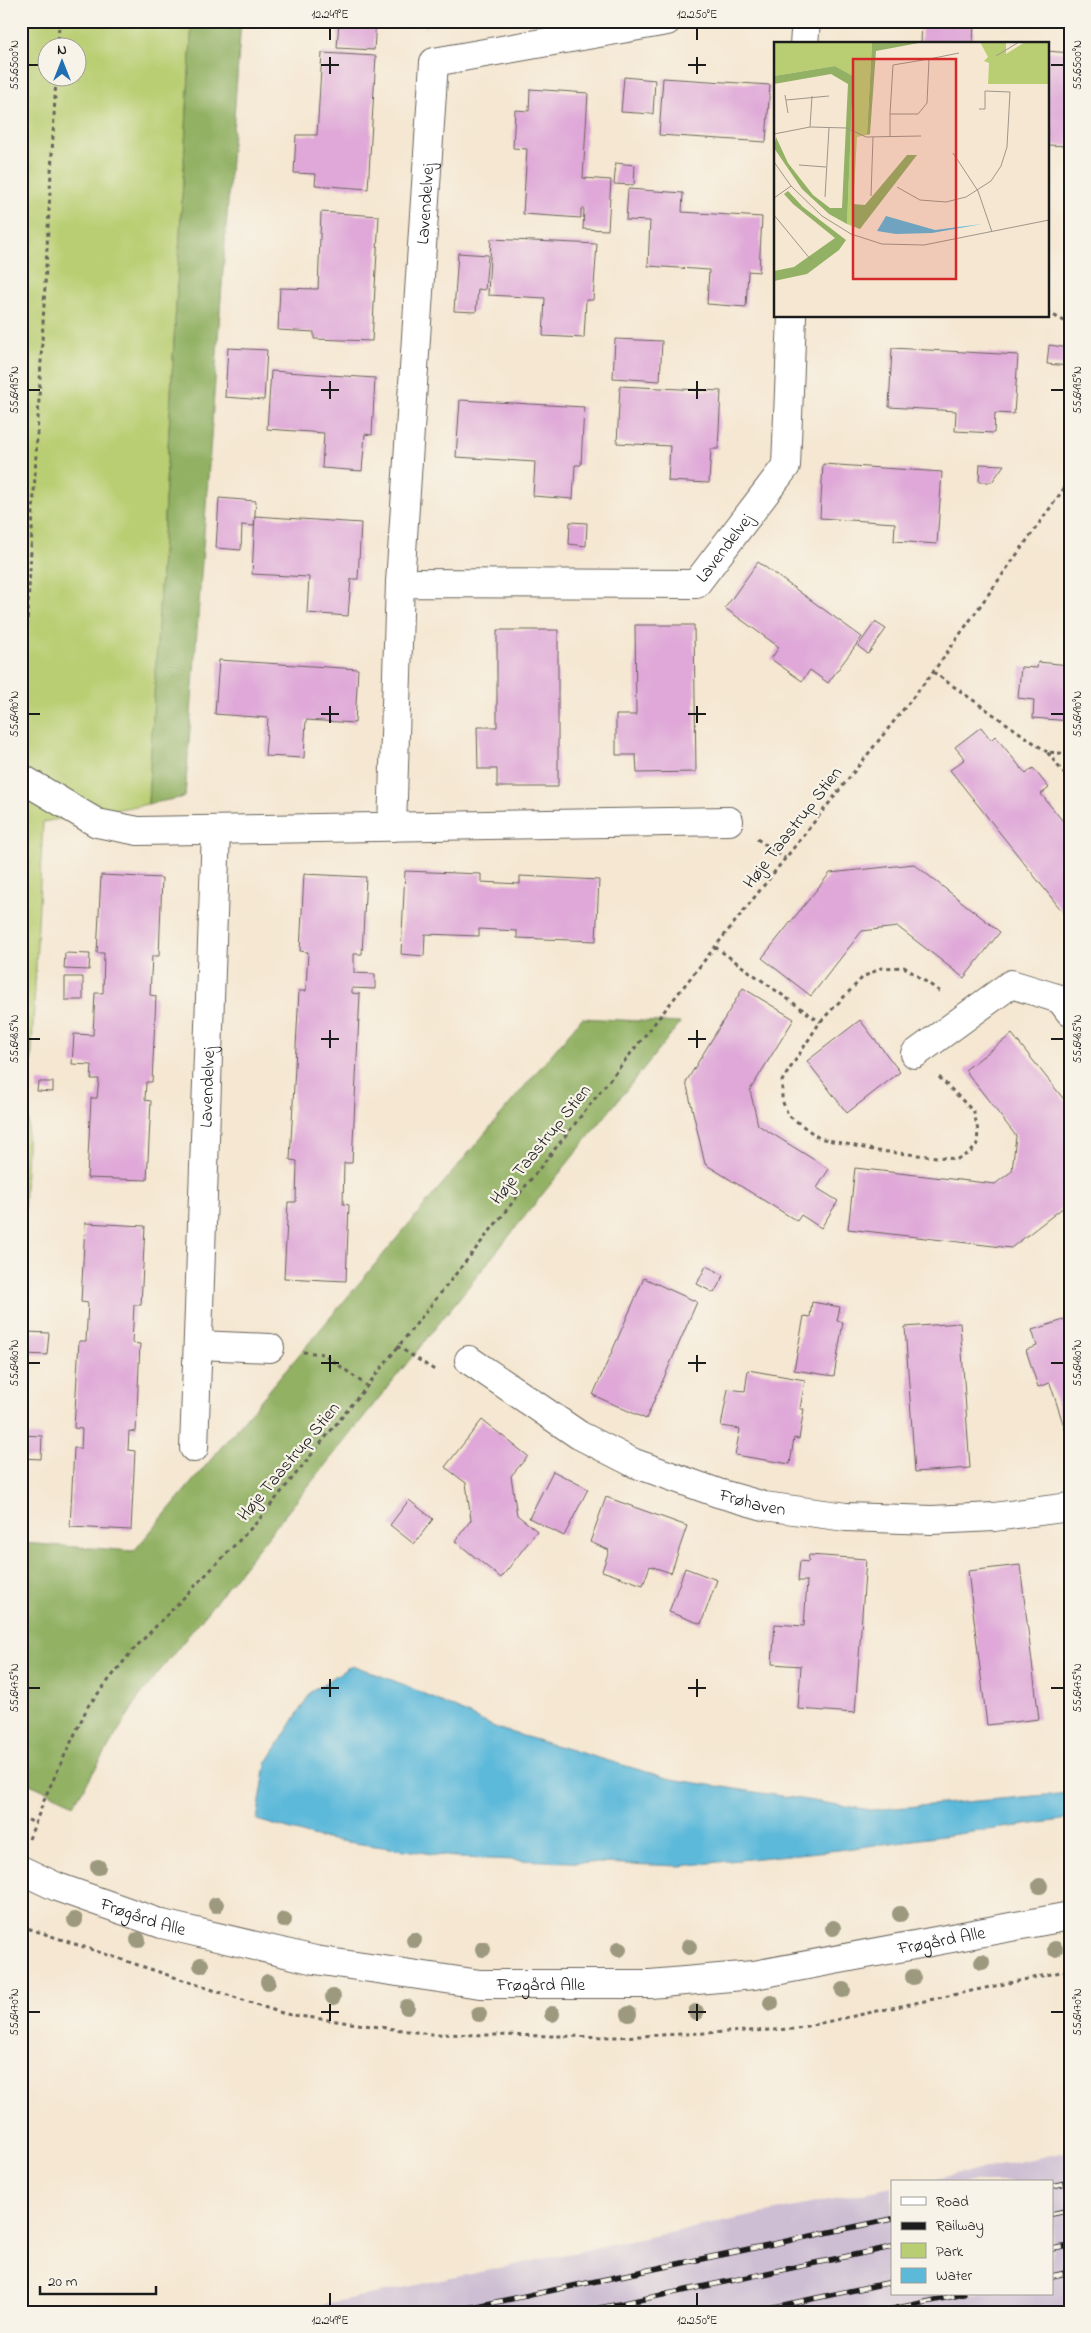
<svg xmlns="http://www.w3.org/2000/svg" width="1091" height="2333" font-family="'Indie Flower',sans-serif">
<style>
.industrial{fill:#cdbed3}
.green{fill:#b9ce72;stroke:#6a7547;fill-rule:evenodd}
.forest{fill:#92b164;stroke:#576640}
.water{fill:#5db9da;stroke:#3c6a7b}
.building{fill:#dfa8d8}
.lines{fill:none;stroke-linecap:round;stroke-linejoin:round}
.minor-casing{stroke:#68635b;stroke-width:30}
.path{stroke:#68635b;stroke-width:3;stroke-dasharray:4 4;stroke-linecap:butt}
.minor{stroke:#fff;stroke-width:28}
.rail-casing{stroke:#1c1c1c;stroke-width:5.5}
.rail{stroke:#f7f3e8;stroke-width:4;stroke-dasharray:11;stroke-linecap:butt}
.tree{fill:#9c997e}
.ticks{fill:none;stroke:#1c1c1c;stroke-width:2}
.labels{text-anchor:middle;stroke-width:4.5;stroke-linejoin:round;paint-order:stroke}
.street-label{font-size:18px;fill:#1c1c1c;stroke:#f7f3e8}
.inset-road{fill:none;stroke:#9e9689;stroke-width:1}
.view{fill:#d62828;fill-opacity:0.15;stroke:#d62828;stroke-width:2.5}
.inset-edge{fill:none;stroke:#1c1c1c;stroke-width:2.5}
.neatline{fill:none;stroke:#1c1c1c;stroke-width:2}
.ticks-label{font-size:12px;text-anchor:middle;fill:#1c1c1c}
</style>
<rect width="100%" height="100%" fill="#f7f3e8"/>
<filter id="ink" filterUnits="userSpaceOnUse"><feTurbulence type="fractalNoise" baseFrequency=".02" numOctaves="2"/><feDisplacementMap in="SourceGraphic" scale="10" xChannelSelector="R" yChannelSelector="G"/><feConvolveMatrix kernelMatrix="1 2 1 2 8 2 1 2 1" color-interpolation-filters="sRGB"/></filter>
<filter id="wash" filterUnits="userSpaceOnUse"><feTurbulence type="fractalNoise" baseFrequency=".0096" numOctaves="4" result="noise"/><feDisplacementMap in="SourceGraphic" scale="20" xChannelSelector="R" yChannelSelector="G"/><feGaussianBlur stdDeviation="1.12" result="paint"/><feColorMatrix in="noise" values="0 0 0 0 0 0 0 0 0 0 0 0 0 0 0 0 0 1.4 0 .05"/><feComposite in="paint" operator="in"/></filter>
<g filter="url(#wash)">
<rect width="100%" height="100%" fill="#f5e7d1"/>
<!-- industrial -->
<path class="industrial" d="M1070 2151V2312H286L892 2187V2294H1052V2182H920Z"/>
<!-- green -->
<path class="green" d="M21 21H192L148 804 43 822 21 1271ZM48 48H78V78H48Z"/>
<!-- forest -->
<path class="forest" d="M192 21H241L185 797 148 804Z
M582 1018 680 1023 139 1697 74 1804 21 1780V1543L134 1551Z"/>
<!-- water -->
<path class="water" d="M352 1665 405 1685 499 1729 671 1779 871 1810 1070 1793V1819L838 1850 680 1866 461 1858 319 1838 257 1820 266 1764 311 1692Z"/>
<g id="blocks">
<!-- building -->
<path class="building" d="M339 21H376L374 50 337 48Z
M922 21H974L973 44H921Z
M1047 51 1070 53 1069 146 1047 145Z
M322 53 376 56 368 189 315 185 316 174 294 173 296 135H317Z
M624 77 655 80 653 114 621 112Z
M663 78 770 85 766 142 659 135Z
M530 89 588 93 583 178 611 180 608 230 583 229 584 209H581V218L523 214 527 149 513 148 515 110 529 111Z
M616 163 635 165 634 185 614 184Z
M628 189 683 193 682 212 762 217 759 272 748 271 746 307 707 304 709 270 648 266 650 221 626 220Z
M321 212 379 216 372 341 314 339V332L278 330 280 288 318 289Z
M491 239 597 244 593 300H586L584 338 543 336 545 298 488 295Z
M458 253 488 255 485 290 478 289 476 312 454 311Z
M615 339 662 341 660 381 613 378Z
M1049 345 1070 348 1069 366 1047 364Z
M228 348 267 350 264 400 225 397Z
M892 348 1018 355 1014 414 995 413 994 433 955 431 956 411 889 407Z
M271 371 375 378 372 435 365 434 362 471 322 468 324 433 267 429Z
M620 386 721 391 718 449H711L709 483 668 481 670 446 617 443Z
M460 400 584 407 581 465H575L573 499 533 496 535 462 456 457Z
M823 464 942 472 937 544 894 541 895 523 820 518Z
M980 464 1004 465 992 482H979Z
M219 498 256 501 254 526 242 525 241 550 216 548Z
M255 516 361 523 358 579H351L348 616 307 613 309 577 252 574Z
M570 522 587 523 586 546 569 544Z
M758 562 862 637 828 683 810 670 802 681 771 659 779 647 725 608Z
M875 622 886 629 868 654 858 646Z
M635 625H694L696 772 637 773 636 755H616V715H636Z
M497 630H558V787H497V769H478L477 727H497Z
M219 660 358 669 355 723 306 720 304 758 265 756 268 718 215 714Z
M1038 662 1070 665V721L1033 718 1034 700 1018 698 1021 667 1037 668Z
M981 727 991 740 995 736 1026 774 1033 768 1049 788 1041 794 1070 830V921L950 770 965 759 955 747Z
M914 864 1000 932 964 978 898 927 862 931 811 996 762 958 830 873Z
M405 871 481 874V882L520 884V876L599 880 596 941 517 938V931L479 929V936L425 934 424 956 401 954Z
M304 874 366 877 362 954H354V973L375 974V989L352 988V993L360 994 352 1163H344L343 1204 349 1205 346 1281 284 1278 288 1202H296L297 1161 290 1160 299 991H306L307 969 308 952 300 951Z
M101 875 162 878 159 956H152L150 995 156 996 152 1082H146L145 1100 151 1101 147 1180 87 1178 91 1098H97L99 1079H91L92 1065 72 1064 74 1034 93 1035 95 993H103L104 953H97Z
M65 953 90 954 89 970 64 969Z
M65 977H83V1000H65Z
M743 988 794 1019 750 1090 758 1125 829 1169 817 1188 838 1201 821 1228 801 1215 797 1221 705 1164 686 1082Z
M860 1020 900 1072 847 1113 807 1061Z
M1012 1034 1070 1107 1069 1203 1011 1248 848 1229 855 1168 995 1184 1012 1171 1016 1136 965 1070Z
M38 1082H53V1092L37 1091Z
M85 1223 145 1226 141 1305H134L132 1343 140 1344 136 1432 129 1431 128 1450 135 1451 131 1530 70 1527 74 1448H81L82 1429 74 1428 79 1341H86L88 1303 81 1302Z
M706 1266 724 1275 714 1293 697 1284Z
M644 1278 697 1302 646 1419 593 1395Z
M812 1302 840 1307 837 1321 843 1322 834 1376 794 1370 804 1316 810 1317Z
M1070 1318V1442H1069L1050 1383 1038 1387 1026 1350 1037 1346 1032 1330Z
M960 1323 970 1468 915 1472 905 1327Z
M27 1332 49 1333 47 1355 25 1354Z
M748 1370 805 1380 800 1409H804L799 1439 794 1438 790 1464 735 1455 740 1429 721 1426 728 1389 745 1391Z
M482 1420 528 1456 511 1476 517 1515 537 1531 501 1578 455 1541 471 1520 466 1483 445 1467Z
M21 1435 42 1436 41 1459 21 1458Z
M553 1471 588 1489 564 1536 529 1518Z
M606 1497 687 1526 671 1573 650 1566 643 1585 602 1571 609 1550 590 1542Z
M409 1500 433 1519 414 1544 390 1525Z
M809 1555 866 1559 855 1713 798 1709 801 1666 772 1664 775 1624 804 1626 807 1581H798L800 1561 808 1562Z
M1020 1565 1039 1719 987 1725 968 1571Z
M685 1568 717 1580 701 1624 669 1612Z"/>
</g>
</g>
<g filter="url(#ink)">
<use href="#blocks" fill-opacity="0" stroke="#68635b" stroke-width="1"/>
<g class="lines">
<!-- minor casing -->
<g class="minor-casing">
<g id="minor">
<path d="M804 44 806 21"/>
<path id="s1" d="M400 583 434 62 667 21"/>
<path d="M21 778 97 823 138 831 729 821"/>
<path id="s2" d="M392 827 400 583 696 584 786 466 792 316"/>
<path d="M915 1054 1011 984 1060 999 1070 1012"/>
<path d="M198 1345 270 1348"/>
<path id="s3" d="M469 1360 579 1435 634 1463 718 1493 764 1506 846 1517 932 1520 994 1517 1070 1507"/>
<path id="s4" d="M194 1448 216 830"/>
<path id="s5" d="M21 1870 57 1887 162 1924 315 1960 480 1984H650L754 1975 1070 1916"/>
</g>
</g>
<!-- path -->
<path class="path" d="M428 21 429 29
M58 48 59 21
M1047 312 1070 324
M933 672 1047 752
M21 739 56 78
M1070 754 1047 752 1070 781
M757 839 785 858
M715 947 820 1022
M939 1077 974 1112 978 1131 977 1144 971 1152 957 1159 878 1151 819 1138 788 1115 782 1100V1081L820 1022 863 977 881 968 904 967 941 992
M397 1346 436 1371
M303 1352 324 1354 367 1386
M21 1816 36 1824
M29 1839 47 1793 88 1706 132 1651 257 1522 367 1386 933 672 1070 480
M21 1926 285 2014 430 2034 617 2037 793 2029 1070 1970"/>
<!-- minor -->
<use href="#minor" class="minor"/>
<!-- rail casing -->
<g class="rail-casing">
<path id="rail" d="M1052 2186 1070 2182
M1052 2214 1070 2210
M1052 2249 1070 2246
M1052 2276 1070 2272
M449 2312 892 2219
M581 2312 892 2247
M750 2312 892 2282
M879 2312 964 2294"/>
</g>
<!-- rail -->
<use href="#rail" class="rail"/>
</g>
<!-- trees -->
<g class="tree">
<circle cx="98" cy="1867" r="8"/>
<circle cx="1040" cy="1886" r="8"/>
<circle cx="216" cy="1905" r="8"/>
<circle cx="900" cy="1914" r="8"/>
<circle cx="75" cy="1920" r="8"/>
<circle cx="284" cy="1920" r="8"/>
<circle cx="833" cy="1928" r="8"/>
<circle cx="138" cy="1940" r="8"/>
<circle cx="414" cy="1940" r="8"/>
<circle cx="689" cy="1947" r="8"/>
<circle cx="483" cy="1949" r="8"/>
<circle cx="619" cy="1949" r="8"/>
<circle cx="1055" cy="1949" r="8"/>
<circle cx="982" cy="1962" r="8"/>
<circle cx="201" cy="1965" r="8"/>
<circle cx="913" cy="1977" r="8"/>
<circle cx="268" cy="1982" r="8"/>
<circle cx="843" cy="1990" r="8"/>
<circle cx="333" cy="1997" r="8"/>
<circle cx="771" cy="2003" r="8"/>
<circle cx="407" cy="2007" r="8"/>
<circle cx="696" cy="2012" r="8"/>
<circle cx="479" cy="2014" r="8"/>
<circle cx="552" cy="2014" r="8"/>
<circle cx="629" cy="2014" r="8"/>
</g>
</g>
<!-- ticks -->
<path class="ticks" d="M330 28V40M697 28V40M330 57V74M697 57V74M28 65H40M321 65H339M688 65H706M1051 65H1064M330 381V399M697 381V399M28 390H40M321 390H339M688 390H706M1051 390H1064M330 706V723M697 706V723M28 714H40M321 714H339M688 714H706M1051 714H1064M330 1030V1048M697 1030V1048M28 1039H40M321 1039H339M688 1039H706M1051 1039H1064M330 1355V1372M697 1355V1372M28 1363H40M321 1363H339M688 1363H706M1051 1363H1064M330 1679V1697M697 1679V1697M28 1688H40M321 1688H339M688 1688H706M1051 1688H1064M330 2004V2021M697 2004V2021M28 2012H40M321 2012H339M688 2012H706M1051 2012H1064M330 2293V2306M697 2293V2306"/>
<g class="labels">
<!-- street labels -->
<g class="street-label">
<text dy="6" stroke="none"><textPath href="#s1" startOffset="380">Lavendelvej</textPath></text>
<text dy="6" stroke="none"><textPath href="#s2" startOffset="586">Lavendelvej</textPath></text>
<text transform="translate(792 827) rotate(-52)" y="6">Høje Taastrup Stien</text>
<text dy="6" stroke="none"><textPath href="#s4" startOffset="361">Lavendelvej</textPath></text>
<text transform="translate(540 1144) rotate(-51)" y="6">Høje Taastrup Stien</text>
<text transform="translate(288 1461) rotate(-50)" y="6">Høje Taastrup Stien</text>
<text dy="6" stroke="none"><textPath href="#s3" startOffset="320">Frøhaven</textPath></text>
<text dy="6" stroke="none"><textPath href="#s5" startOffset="131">Frøgård Alle</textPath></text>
<text dy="6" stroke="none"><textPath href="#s5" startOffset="940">Frøgård Alle</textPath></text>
<text dy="6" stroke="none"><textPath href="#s5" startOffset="536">Frøgård Alle</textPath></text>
</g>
</g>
<!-- overview -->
<g transform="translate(774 42)">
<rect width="275" height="275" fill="#f5e7d1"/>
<path d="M0 0H105L98 1 93 93 83 95 78 184 73 182 79 34 61 24 0 34ZM206 0H232V12L251 0H275V42H214L215 21 210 19 214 15Z" fill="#b9ce72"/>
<path d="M150 0 102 9 96 92 93 93 98 1ZM61 24 79 34 73 182 55 172 28 147 0 106 2 95 14 121 39 153 56 166H68L74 42 57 32 0 42V34ZM133 113H143L86 187 78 184 79 162 91 163ZM14 149 29 165 72 198 65 208 33 232 0 239V229L20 225 61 196 19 162 10 152Z" fill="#92b164"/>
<path d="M112 174 161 188 208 182 158 191 122 192 103 189Z" fill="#5db9da"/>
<path class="inset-road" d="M222 14 245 0M11 53 14 71M12 58 55 54M116 72 119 23 155 17M36 85 38 54M0 92 36 85 73 86 92 95 147 94M116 95V72H144L153 61 155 17 185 11M179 111 204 149 218 190M0 120 17 144 48 174 77 192 108 202 150 203 275 178M25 123 52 125M123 145 146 158 172 160 192 155 217 139 227 124 233 105 236 50 211 49V67H205M97 154 99 95M51 155 55 86M0 156 17 144M0 173 37 218"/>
<path class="view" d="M79 17H182V237H79Z"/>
<rect width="275" height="275" class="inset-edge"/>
</g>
<!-- margin -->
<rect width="1091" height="2333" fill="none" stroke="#f7f3e8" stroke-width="55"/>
<!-- legend -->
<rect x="891" y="2180" width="162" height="115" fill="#f7f3e8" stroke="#9f9d96"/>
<rect x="901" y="2197" width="25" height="8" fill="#ffffff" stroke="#9f9d96"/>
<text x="936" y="2206" font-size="15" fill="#1c1c1c">Road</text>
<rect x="901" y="2222" width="25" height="8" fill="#1c1c1c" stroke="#9f9d96"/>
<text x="936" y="2230" font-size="15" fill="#1c1c1c">Railway</text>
<rect x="901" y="2243" width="25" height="15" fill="#b9ce72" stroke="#9f9d96"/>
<text x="936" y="2256" font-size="15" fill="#1c1c1c">Park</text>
<rect x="901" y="2268" width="25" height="15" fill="#5db9da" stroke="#9f9d96"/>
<text x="936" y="2280" font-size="15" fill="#1c1c1c">Water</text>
<!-- north arrow -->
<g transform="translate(62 62)"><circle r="24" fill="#f7f3e8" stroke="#9f9d96"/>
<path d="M0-4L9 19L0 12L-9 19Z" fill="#1f6fb2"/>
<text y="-8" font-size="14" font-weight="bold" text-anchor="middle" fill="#1c1c1c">N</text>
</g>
<!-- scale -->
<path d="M40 2286v8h116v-8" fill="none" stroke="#1c1c1c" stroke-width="2.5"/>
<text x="48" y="2286" font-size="15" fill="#1c1c1c" stroke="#f7f3e8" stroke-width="4" paint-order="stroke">20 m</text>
<rect x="28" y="28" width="1036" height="2278" class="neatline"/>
<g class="ticks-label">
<text x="330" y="18">12.249°E</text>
<text x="697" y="18">12.250°E</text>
<text transform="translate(14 65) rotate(-90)" y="4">55.6500°N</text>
<text transform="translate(1077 65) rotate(-90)" y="4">55.6500°N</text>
<text transform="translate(14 390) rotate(-90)" y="4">55.6495°N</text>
<text transform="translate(1077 390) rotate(-90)" y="4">55.6495°N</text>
<text transform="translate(14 714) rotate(-90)" y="4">55.6490°N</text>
<text transform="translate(1077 714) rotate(-90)" y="4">55.6490°N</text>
<text transform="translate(14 1039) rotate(-90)" y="4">55.6485°N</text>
<text transform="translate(1077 1039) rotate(-90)" y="4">55.6485°N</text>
<text transform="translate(14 1363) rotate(-90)" y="4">55.6480°N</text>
<text transform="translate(1077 1363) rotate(-90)" y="4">55.6480°N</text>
<text transform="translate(14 1688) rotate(-90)" y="4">55.6475°N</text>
<text transform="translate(1077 1688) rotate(-90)" y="4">55.6475°N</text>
<text transform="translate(14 2012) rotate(-90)" y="4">55.6470°N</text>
<text transform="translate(1077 2012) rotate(-90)" y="4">55.6470°N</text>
<text x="330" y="2324">12.249°E</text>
<text x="697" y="2324">12.250°E</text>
</g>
</svg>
